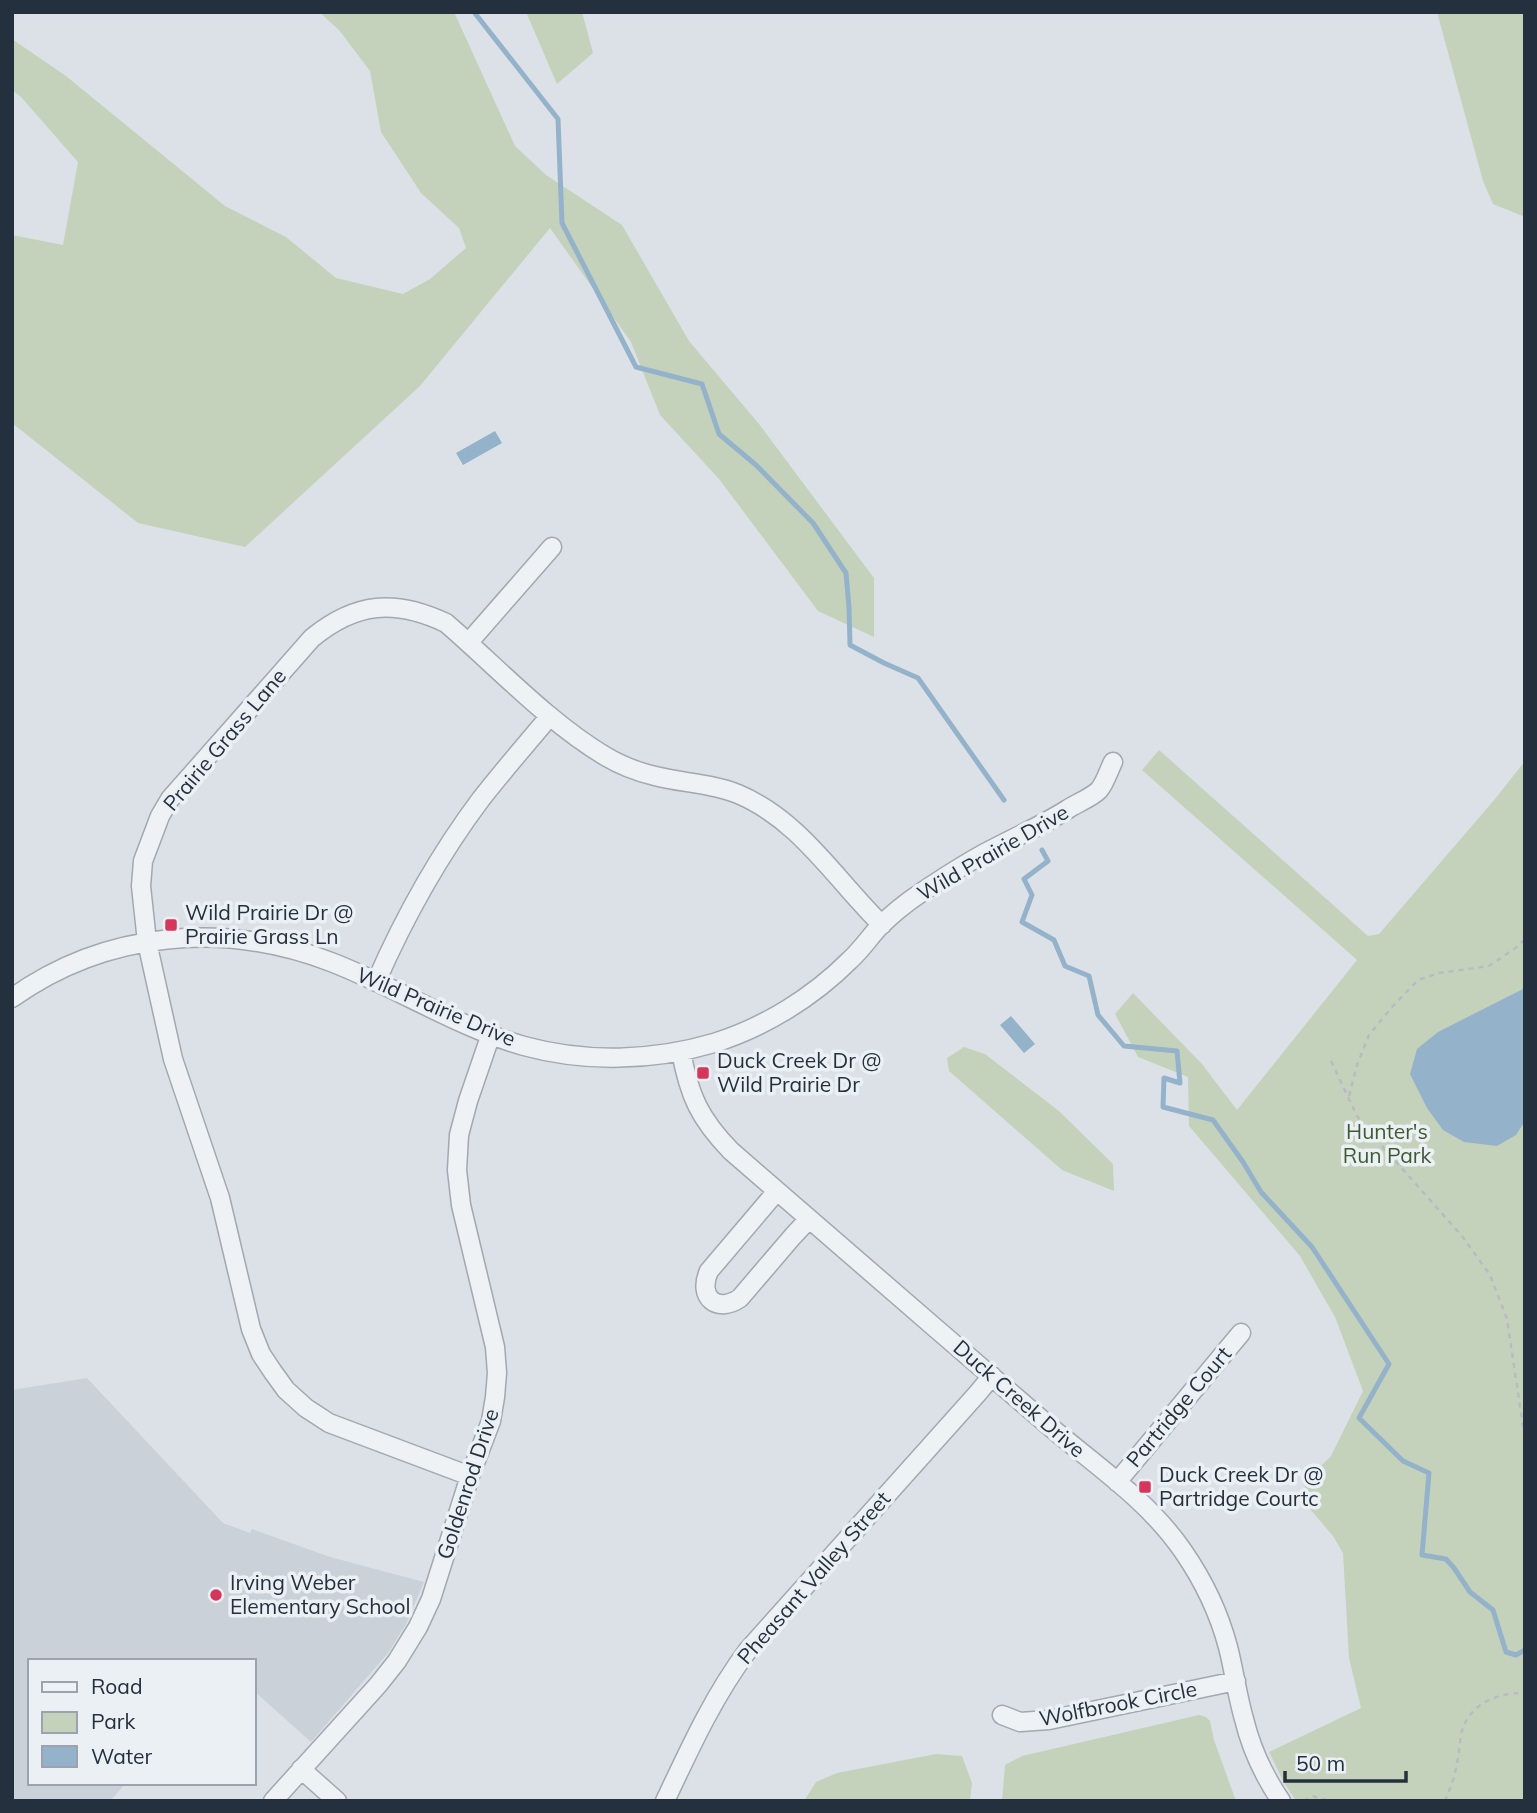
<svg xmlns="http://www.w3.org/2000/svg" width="1537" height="1813" font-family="Mulish,sans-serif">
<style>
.built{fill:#cad1d9}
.green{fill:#c4d2bc}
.water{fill:#94b3ca}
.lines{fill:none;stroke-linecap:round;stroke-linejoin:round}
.stream{stroke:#94b3ca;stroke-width:5}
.street-casing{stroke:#a1a8b1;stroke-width:21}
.path{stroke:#b6bcc2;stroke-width:2.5;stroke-dasharray:5 5;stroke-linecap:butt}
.street{stroke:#eff2f5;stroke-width:18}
.poi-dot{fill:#d7365c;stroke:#ebf0f5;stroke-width:2.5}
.labels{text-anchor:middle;stroke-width:7;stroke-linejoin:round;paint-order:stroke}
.street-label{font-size:21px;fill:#25303e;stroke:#ebf0f5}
.poi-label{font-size:21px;fill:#25303e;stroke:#ebf0f5;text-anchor:start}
.park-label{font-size:21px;fill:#3d5b31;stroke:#ebf0f5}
</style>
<rect width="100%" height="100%" fill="#dce1e7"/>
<!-- built -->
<path class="built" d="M87 1378 223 1523 250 1533 252 1529 330 1557 424 1582 406 1624 388 1653 311 1742 254 1691V1661H30V1783H126L110 1801H12V1390Z"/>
<!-- green -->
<path class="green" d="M319 12H454L515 146 546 175 622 225 689 341 759 424 874 578V637L818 611 719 479 660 415 631 342 550 228 420 386 245 547 138 523 12 423V235L63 245 78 162 21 97 12 90V39L66 76 225 206 286 237 336 278 403 294 430 279 466 248 459 228 421 193 381 132 370 71 339 30Z
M526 12H582L593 53 557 84Z
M1437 12H1525V217L1493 204 1483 181Z
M1159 750 1368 936 1379 934 1495 799 1525 761V1801H1296L1283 1781 1269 1752 1361 1708 1349 1658 1343 1553 1333 1536 1305 1503 1310 1495 1303 1484 1331 1456 1363 1391 1335 1317 1300 1256 1189 1126 1188 1077 1138 1057 1115 1014 1133 993 1202 1064 1237 1110 1357 960 1142 770Z
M964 1047 985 1054 1059 1111 1113 1164 1114 1191 1062 1170 949 1071 947 1058Z
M1199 1715 1206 1717 1210 1721 1214 1740 1236 1801H1002L1005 1765 1022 1756Z
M936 1754 962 1756 972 1783 970 1801H804L816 1782 837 1773Z"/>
<!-- water -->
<path class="water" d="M495 431 502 443 463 465 456 453Z
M1525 988V1121L1516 1135 1497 1146 1464 1142 1443 1130 1427 1108 1410 1074 1417 1049 1438 1032Z
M1011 1016 1035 1044 1024 1053 1000 1025Z"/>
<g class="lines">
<!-- stream -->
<path class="stream" d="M474 12 558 119 562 223 636 367 702 384 719 434 756 465 813 523 846 573 849 607 850 645 884 663 918 678 1004 800
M1042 850 1048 861 1024 879 1032 895 1022 922 1054 940 1065 966 1089 976 1098 1015 1124 1046 1177 1051 1180 1083 1164 1078 1163 1107 1213 1120 1243 1162 1261 1192 1312 1247 1389 1364 1359 1418 1403 1461 1429 1473 1422 1555 1446 1559 1454 1568 1470 1592 1493 1610 1506 1652 1516 1655 1525 1650"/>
<!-- street casing -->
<g class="street-casing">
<path id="street" d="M469 642 552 547
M376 982C404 918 439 855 481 799 503 771 527 743 550 716
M12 998C106 931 224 921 331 962 396 987 457 1027 524 1046 586 1063 653 1061 714 1043 765 1027 813 997 850 960 861 950 869 938 879 927 892 914 907 902 922 892 943 878 963 865 985 853 1013 838 1041 826 1068 809 1077 803 1091 798 1099 790 1105 783 1109 770 1113 762
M681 1051C689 1096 700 1119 731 1151 837 1243 942 1334 1048 1425 1095 1465 1148 1500 1183 1551 1203 1580 1219 1613 1228 1647 1234 1670 1237 1695 1244 1719 1251 1748 1264 1776 1281 1801
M777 1191 709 1271C697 1297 717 1314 740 1298L793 1236 809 1219
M470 1476 329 1423 306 1408 286 1390 273 1372 261 1354 251 1329 220 1198 173 1059 147 942 141 886 143 861 160 816 170 799 312 638C356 602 395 599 446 623 497 667 548 722 605 756 620 765 638 772 655 776 682 783 711 783 738 794 800 820 835 879 882 925
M1117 1482 1241 1333
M1002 1715 1020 1722 1049 1720 1236 1681
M301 1769 337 1801
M273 1801 378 1685 397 1661 418 1627 431 1599 470 1476 491 1421 495 1397 497 1373 495 1347 461 1205 457 1170 459 1135 468 1101 491 1034
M665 1801C690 1748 713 1697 748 1650L977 1394 992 1376"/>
</g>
<!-- path -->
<path class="path" d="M1331 1061 1357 1116 1366 1128 1462 1236 1490 1275 1507 1319 1525 1440
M1349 1096 1357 1065 1369 1035 1392 1007 1418 980 1439 973 1489 966 1517 947 1525 939
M1304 1801 1312 1796 1330 1801
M1445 1801C1450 1789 1455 1776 1457 1763 1460 1751 1459 1737 1464 1725 1474 1702 1501 1692 1525 1693"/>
<!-- street -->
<use href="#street" class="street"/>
</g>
<!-- markers -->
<g class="poi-dot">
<rect x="164" y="918" width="14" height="14" rx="3.5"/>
<rect x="696" y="1066" width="14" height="14" rx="3.5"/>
<rect x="1138" y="1480" width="14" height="14" rx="3.5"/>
<circle cx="216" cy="1595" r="7"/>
</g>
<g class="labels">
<!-- street labels -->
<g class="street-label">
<text transform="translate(225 740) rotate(-50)" y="7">Prairie Grass Lane</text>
<text transform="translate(993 853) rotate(-30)" y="7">Wild Prairie Drive</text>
<text transform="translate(436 1007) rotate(23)" y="7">Wild Prairie Drive</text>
<text transform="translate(1019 1399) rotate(41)" y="7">Duck Creek Drive</text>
<text transform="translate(1179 1407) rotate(-50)" y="7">Partridge Court</text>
<text transform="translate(468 1484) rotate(-72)" y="7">Goldenrod Drive</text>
<text transform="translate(814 1578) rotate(-49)" y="7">Pheasant Valley Street</text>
<text transform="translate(1118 1704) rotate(-11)" y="7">Wolfbrook Circle</text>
</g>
<!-- poi labels -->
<g class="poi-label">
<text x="185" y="920">Wild Prairie Dr @<tspan x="185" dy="24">Prairie Grass Ln</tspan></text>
<text x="717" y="1068">Duck Creek Dr @<tspan x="717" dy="24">Wild Prairie Dr</tspan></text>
<text x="1159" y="1482">Duck Creek Dr @<tspan x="1159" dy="24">Partridge Courtc</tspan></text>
<text x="230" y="1590">Irving Weber<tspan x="230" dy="24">Elementary School</tspan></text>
</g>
<!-- park labels -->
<g class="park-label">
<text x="1387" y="1139">Hunter's<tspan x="1387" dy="24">Run Park</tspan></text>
</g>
</g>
<!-- border -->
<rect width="1537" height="1813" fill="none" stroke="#25303e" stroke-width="28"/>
<!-- legend -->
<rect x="28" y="1659" width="228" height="126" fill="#ebf0f5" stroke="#9ca3ac" stroke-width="2"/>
<rect x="42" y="1682" width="35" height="10" fill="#eff2f5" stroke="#9ca3ac" stroke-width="2"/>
<text x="91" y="1694" font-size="21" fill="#25303e">Road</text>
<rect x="42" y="1712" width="35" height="21" fill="#c4d2bc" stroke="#9ca3ac" stroke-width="2"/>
<text x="91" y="1729" font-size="21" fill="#25303e">Park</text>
<rect x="42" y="1746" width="35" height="21" fill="#94b3ca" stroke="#9ca3ac" stroke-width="2"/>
<text x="91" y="1764" font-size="21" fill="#25303e">Water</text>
<!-- scale -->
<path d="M1285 1771v10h121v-10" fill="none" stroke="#25303e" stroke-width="3.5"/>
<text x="1296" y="1771" font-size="21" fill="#25303e" stroke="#ebf0f5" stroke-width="5" paint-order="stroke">50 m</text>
</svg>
